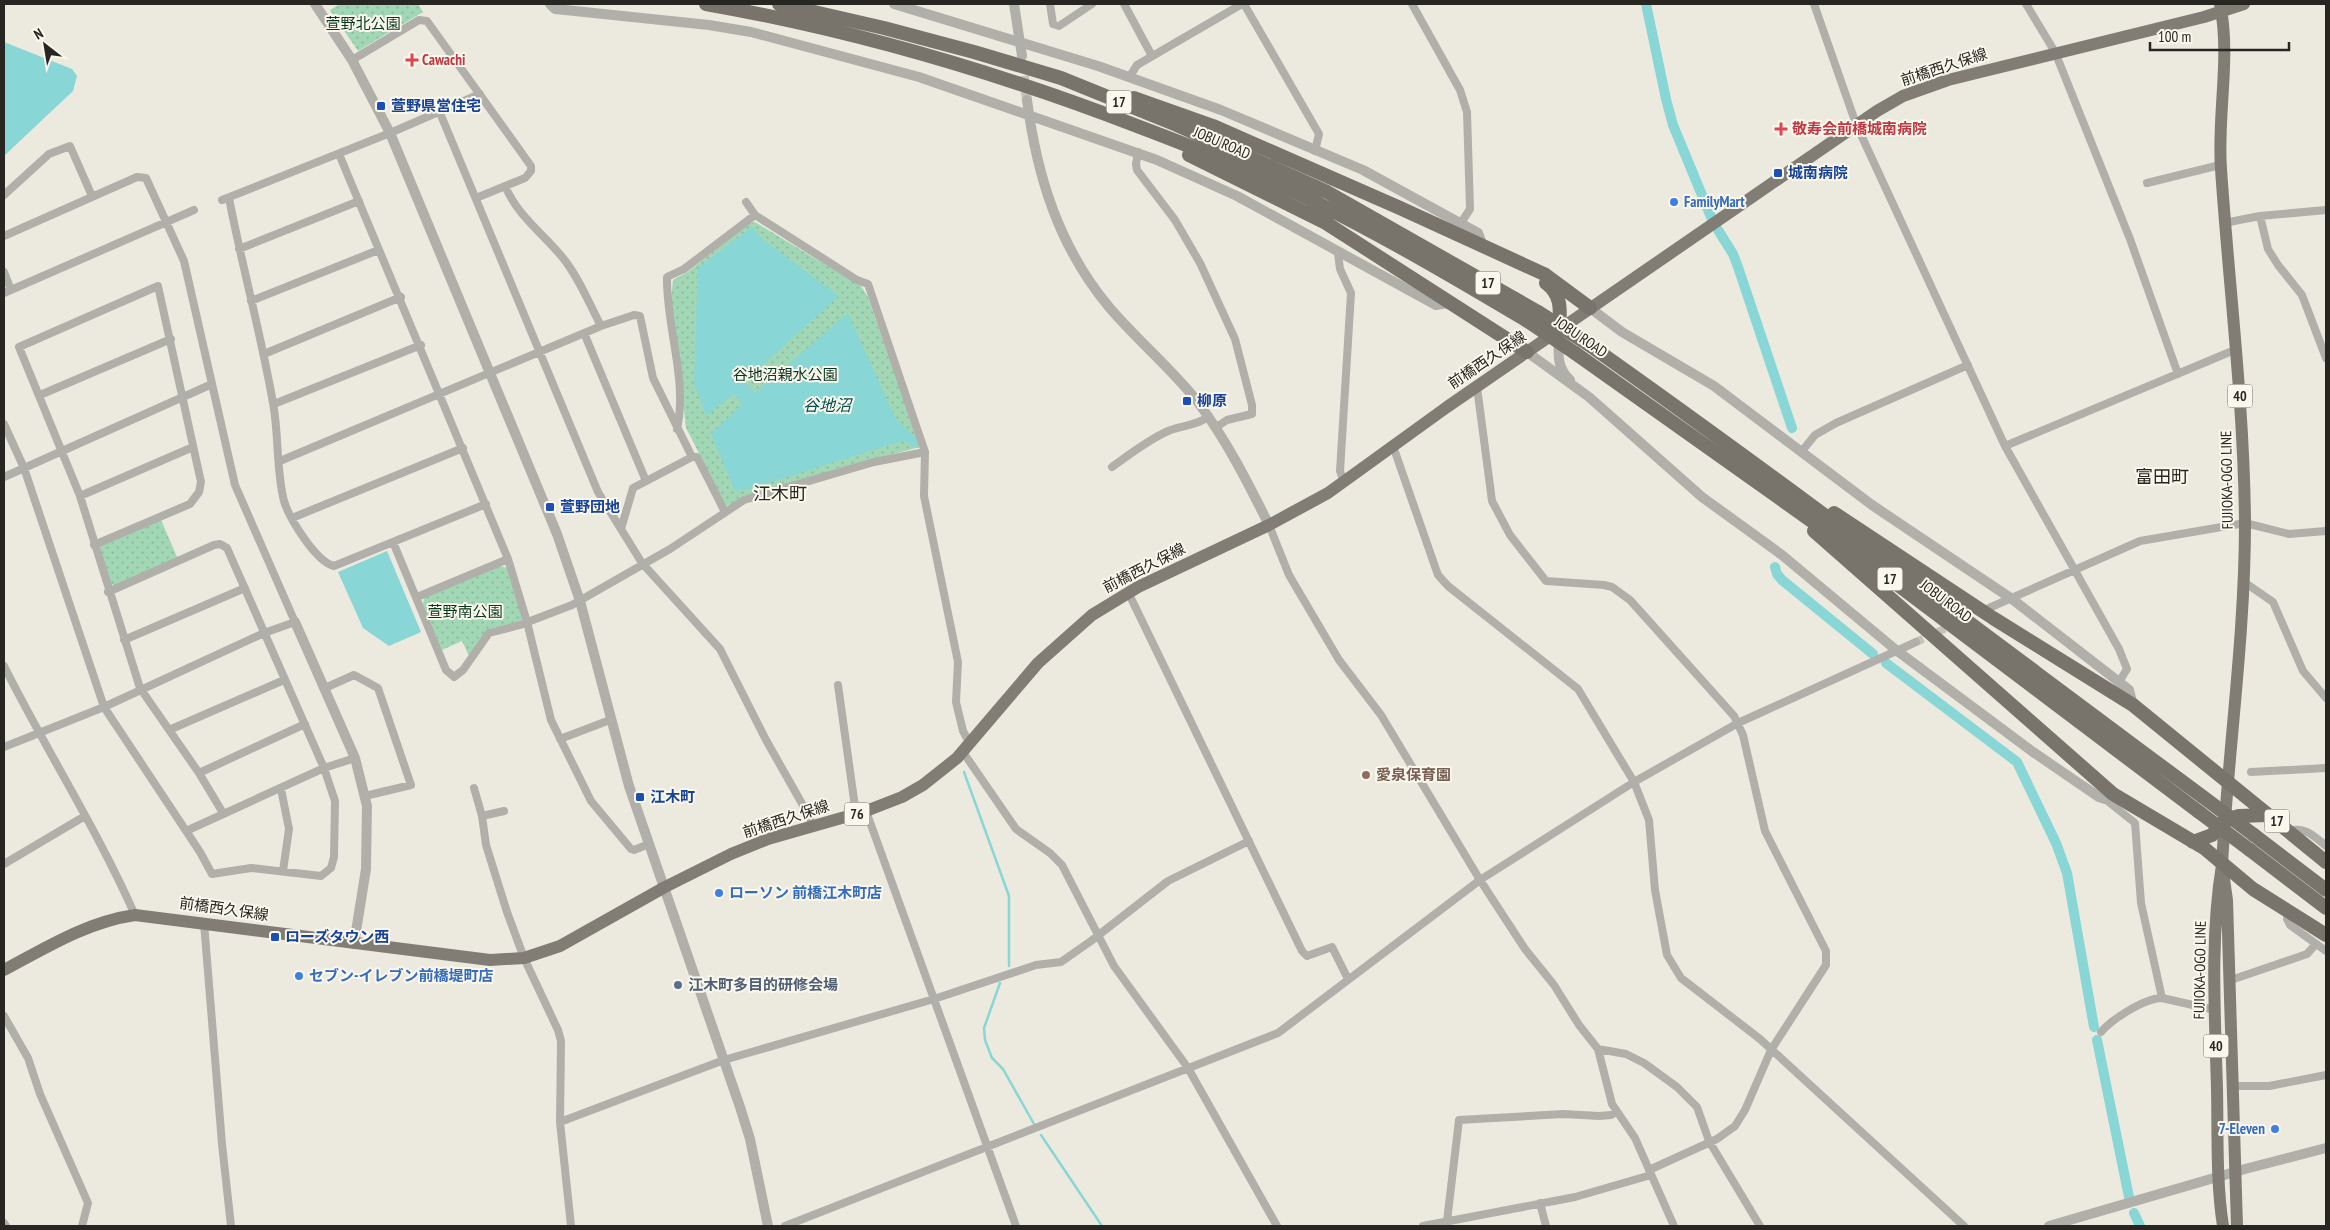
<svg xmlns="http://www.w3.org/2000/svg" width="2330" height="1230" font-family="'PT Sans Narrow','Noto Sans JP',sans-serif">
<style>
.park{fill:url(#park-dots)}
.water{fill:#88d6d6}
.lines{fill:none;stroke-linecap:round;stroke-linejoin:round}
.stream{stroke:#88d6d6;stroke-width:2.5}
.canal{stroke:#88d6d6;stroke-width:10}
.minor-tunnel{stroke:#c5c3b9;stroke-width:8;stroke-dasharray:8 4;stroke-linecap:butt}
.tertiary-tunnel{stroke:#c5c3b9;stroke-width:10;stroke-dasharray:10 5;stroke-linecap:butt}
.minor{stroke:#b1afaa;stroke-width:8}
.tertiary{stroke:#b1afaa;stroke-width:10}
.primary{stroke:#817d75;stroke-width:12}
.trunk{stroke:#78746c;stroke-width:14}
.trunk-bridge{stroke:#78746c;stroke-width:14}
.health-dot{fill:#e0444e;stroke:#faf7ec;stroke-width:2}
.transit-dot{fill:#1a4fb4;stroke:#faf7ec;stroke-width:2}
.shop-dot{fill:#3f7fe0;stroke:#faf7ec;stroke-width:2}
.education-dot{fill:#8d6e63;stroke:#faf7ec;stroke-width:2}
.service-dot{fill:#5c6f8a;stroke:#faf7ec;stroke-width:2}
.labels{text-anchor:middle;stroke-width:4;stroke-linejoin:round;paint-order:stroke}
.shield{fill:#faf7ec;stroke:#66655f;stroke-width:1}
.shield-label{font-size:14px;font-weight:bold;fill:#272622}
.park-label{font-size:15px;fill:#083620;stroke:#faf7ec}
.health-label{font-size:15px;font-weight:bold;fill:#be3a42;stroke:#faf7ec;text-anchor:start}
.street-label{font-size:15px;fill:#272622;stroke:#faf7ec}
.transit-label{font-size:15px;font-weight:bold;fill:#164399;stroke:#faf7ec;text-anchor:start}
.shop-label{font-size:15px;font-weight:bold;fill:#366cbe;stroke:#faf7ec;text-anchor:start}
.education-label{font-size:15px;font-weight:bold;fill:#785e54;stroke:#faf7ec;text-anchor:start}
.service-label{font-size:15px;font-weight:bold;fill:#4e5e75;stroke:#faf7ec;text-anchor:start}
.water-label{font-size:16px;font-style:italic;fill:#024d4e;stroke:#faf7ec}
.quarter-label{font-size:18px;fill:#272622;stroke:#faf7ec}
</style>
<defs>
<pattern id="park-dots" width="8" height="8" patternUnits="userSpaceOnUse" patternTransform="scale(1.25)"><rect width="8" height="8" fill="#a2d7b6"/><path d="M2 2h.1M6 6h.1" fill="none" stroke="#8cb89c" stroke-width="1.8" stroke-linecap="round"/></pattern>
</defs>
<rect width="100%" height="100%" fill="#eceadf"/>
<!-- park -->
<path class="park" d="M340 4H418L423 12 358 51 330 10Z
M755 222 861 286 868 297 920 447 833 470 726 506 686 428 671 300 673 280 689 271 749 223Z
M161 520 178 559 115 586 108 582 99 550 102 545Z
M500 566 508 568 523 616 521 621 489 629 469 656 462 641 442 650 423 605 424 598Z"/>
<!-- water -->
<path class="water" d="M4 42 72 69 77 76 73 91 4 156Z
M752 227 762 239 839 296 745 381 755 393 848 313 895 418 916 438 919 444 912 447 905 440 748 489 735 491 711 434 742 404 734 394 706 416 694 383 698 268Z
M387 551 421 632 389 646 363 628 338 572Z"/>
<g class="lines">
<!-- stream -->
<path class="stream" d="M964 772 1009 896V966
M1000 983 984 1028 985 1040 992 1058 1003 1069 1034 1124
M1041 1135 1102 1226"/>
<!-- canal -->
<path class="canal" d="M1646 4 1666 99 1673 125 1711 217
M1718 230 1733 254 1738 267 1792 428
M1775 567 1777 574 1782 580 1873 654
M1886 663 2017 762 2056 843 2067 873 2094 1027
M2097 1040 2129 1197
M2134 1213 2140 1226"/>
<!-- minor-tunnel -->
<path class="minor-tunnel" d="M1916 642 1953 625"/>
<!-- tertiary-tunnel -->
<path class="tertiary-tunnel" d="M1022 61 1027 100"/>
<!-- minor -->
<path class="minor" d="M1050 4 1053 24 1059 26 1092 4
M1124 4 1152 56
M1244 4 1319 134 1315 151
M1412 4 1460 90 1467 112 1470 209 1461 223
M1814 4 1856 124 2005 446 2119 649 2127 669 2119 682
M2026 4 2055 52 2130 239 2178 374
M352 60 419 20 427 21 531 166V171L525 178 476 198
M1130 76 1137 65 1242 4
M440 113 598 492 642 563 720 649 766 740 809 816 812 825
M1138 152 1136 164 1137 170 1175 220 1200 263 1235 339 1252 405V414L1227 420 1215 428
M339 154 508 559 527 622 551 720 591 801 631 849 634 850 649 844
M2147 183 2220 165
M505 186C519 218 543 233 563 258 579 278 589 303 601 326
M4 195 49 154 70 146 92 196
M229 198C242 266 261 334 273 403 279 434 276 471 284 501 289 518 316 562 334 566L486 504
M222 200 390 133 480 94
M746 202 755 215 857 280 868 284 925 452 924 496 958 662 956 702 963 731 970 744
M2260 216 2268 249 2278 265 2302 295 2326 358
M2224 223 2260 216 2326 210
M4 236 137 177 146 178 184 261 235 485 295 622 264 633 104 707 4 747
M239 249 359 201
M1338 253 1340 269 1351 293 1340 471 1344 482
M4 272 11 290
M4 293 194 210
M251 301 376 251
M584 333 646 481
M264 354 401 297
M1477 387 1492 501 1510 535 1546 581 1604 585 1612 587 1630 600 1734 716 1743 735 1765 831 1826 951V965L1771 1050 1745 1110 1735 1126 1717 1139 1649 1170
M40 395 171 339
M274 404 421 345
M4 424 24 468 104 707 200 852 212 874 251 868 321 876 331 868 334 857 335 801 324 768 227 548 220 544 214 545 108 592
M677 429C688 381 666 326 667 277L684 269 755 215
M1393 446 1438 575 1448 586 1578 689 1634 782 1649 820 1655 890 1667 955 1681 978 1760 1039 1964 1226
M2005 446 2237 349
M1802 451 1815 435 1836 423 1968 365
M280 461 601 326 634 315 640 316 653 378 692 457H697L725 512
M1112 467C1130 454 1148 440 1168 431 1182 425 1196 426 1208 417
M4 477 212 384
M80 496 193 447
M292 518 463 448
M1269 525 1289 575 1339 660 1381 715 1480 880 1525 949 1554 985 1579 1025 1598 1049 1612 1104 1635 1138 1674 1226
M621 529 633 488 692 457
M393 542 446 670 454 677 463 670 489 633 520 625 572 605 670 549 744 500 874 462 925 452
M94 545 190 504 199 492 201 482 158 286 19 347 80 496 140 688 199 773 223 813
M2244 582 2273 602 2303 671 2326 698
M1128 592 1302 951 1307 956 1332 947 1348 979
M417 597 508 559
M1989 608 2140 541 2245 523 2289 534 2326 531
M124 640 245 588
M4 666C46 750 97 829 135 915
M838 685 856 814
M325 688 354 675 378 688 411 785 365 796
M169 730 284 680
M560 739 610 720
M963 752 1016 829 1050 853 1062 865 1114 966 1188 1068 1277 1226
M2251 772 2326 768
M199 773 305 724
M474 788 482 816 486 845 507 912 524 958 558 1030 561 1041 560 1122 571 1226
M281 789 289 829 283 871
M2105 799 2135 823 2141 903 2162 998
M866 811 1016 1226
M482 816 504 811
M186 831 324 768 355 758
M2290 831C2305 826 2315 837 2326 846
M4 864 85 816
M2289 911 2287 919 2290 925 2326 951
M204 923 222 1144 231 1226
M2228 981 2307 954 2316 944
M4 1016 28 1058 40 1094 88 1203 82 1226
M2101 1032C2112 1019 2145 998 2162 998L2215 1010
M1598 1049 1626 1054 1644 1063 1677 1087 1697 1107 1709 1141 1760 1226
M2231 1086H2269L2326 1075
M560 1122 724 1060 934 999 1036 965 1061 962 1091 941 1168 881 1249 841
M1540 1203 1546 1226
M1447 1221 1459 1120 1563 1114 1599 1116 1611 1115 1616 1112
M4 1223 6 1226
M785 1226 1278 1033 1480 880 1634 782 1738 723 1916 642
M1423 1226 1575 1197 1651 1175"/>
<!-- tertiary -->
<path class="tertiary" d="M315 4 352 60 390 133 557 534 580 601 629 786 740 1107 750 1139 768 1226
M550 4 555 9 565 10 709 25 751 32 919 77 1157 160 1237 196 1436 305 1448 303
M894 4 1098 66 1221 110 1363 170 1478 233 1483 246
M1014 4 1022 56
M1027 100C1037 177 1059 247 1109 307 1137 340 1170 367 1197 401 1226 439 1248 483 1269 525
M1590 308 1622 332 1714 386 1872 505 2012 599 2119 682 2129 690 2133 705
M1559 338C1558 355 1557 368 1570 380
M1527 352 1589 397 1702 497 1782 555 1896 650 2033 752 2099 797 2105 799 2113 794
M295 622 355 758 367 806 366 869 354 944
M2049 1226 2245 1169 2326 1148"/>
<!-- primary -->
<path class="primary" d="M2220 4C2231 57 2217 115 2221 169 2229 287 2244 404 2245 523 2245 637 2228 751 2222 865 2210 938 2215 1015 2217 1089 2218 1135 2216 1181 2223 1226
M2224 879 2227 900 2237 1226
M4 970C47 947 87 922 135 915L490 960 524 958 560 946 665 887 731 854 768 839 866 811 902 797 923 785 957 758 1038 663 1092 615 1138 587 1269 525 1328 493 1447 407 1877 111 1903 96 1948 80 2204 17 2244 4"/>
<!-- trunk -->
<path class="trunk" d="M706 4C854 30 997 72 1137 126 1198 149 1259 173 1317 203 1389 239 1457 279 1526 320
M779 4 884 28 974 52 1061 78 1177 125 1327 192 1538 312
M1134 98 1213 126 1400 208 1544 274 1590 308
M1189 155 1326 223 1527 352
M1546 283C1563 296 1560 311 1559 331
M1588 344C1796 491 1998 645 2203 797
M1575 353 1837 539 2199 812
M1834 513 1993 618 2133 705 2326 862
M1814 531 2113 794 2204 848 2253 889 2326 935
M2254 835 2326 890
M2193 842 2212 835 2224 821 2239 816 2268 815
M2250 850 2326 908"/>
<!-- trunk-bridge -->
<path class="trunk-bridge" d="M1538 312 1588 344
M1526 320 1575 353
M2203 797 2254 835
M2199 812 2250 850"/>
</g>
<!-- markers -->
<g class="health-dot">
<path d="M409.5 52.5h5v5h5v5h-5v5h-5v-5h-5v-5h5z"/>
<path d="M1778.5 121.5h5v5h5v5h-5v5h-5v-5h-5v-5h5z"/>
</g>
<g class="transit-dot">
<rect x="376" y="101" width="10" height="10" rx="2.5"/>
<rect x="1773" y="168" width="10" height="10" rx="2.5"/>
<rect x="1182" y="396" width="10" height="10" rx="2.5"/>
<rect x="545" y="502" width="10" height="10" rx="2.5"/>
<rect x="635" y="792" width="10" height="10" rx="2.5"/>
<rect x="270" y="932" width="10" height="10" rx="2.5"/>
</g>
<g class="shop-dot">
<circle cx="1674" cy="202" r="5"/>
<circle cx="719" cy="893" r="5"/>
<circle cx="299" cy="976" r="5"/>
<circle cx="2275" cy="1129" r="5"/>
</g>
<circle class="education-dot" cx="1366" cy="775" r="5"/>
<circle class="service-dot" cx="678" cy="985" r="5"/>
<g class="labels">
<!-- shield labels -->
<g class="shield">
<rect x="1106.5" y="90.5" width="25" height="23" rx="4"/>
<rect x="1475.5" y="271.5" width="25" height="23" rx="4"/>
<rect x="2227.5" y="384.5" width="25" height="23" rx="4"/>
<rect x="1877.5" y="567.5" width="25" height="23" rx="4"/>
<rect x="844.5" y="802.5" width="25" height="23" rx="4"/>
<rect x="2264.5" y="809.5" width="25" height="23" rx="4"/>
<rect x="2203.5" y="1034.5" width="25" height="23" rx="4"/>
</g>
<g class="shield-label">
<text x="1119" y="107">17</text>
<text x="1488" y="288">17</text>
<text x="2240" y="401">40</text>
<text x="1890" y="584">17</text>
<text x="857" y="819">76</text>
<text x="2277" y="826">17</text>
<text x="2216" y="1051">40</text>
</g>
<!-- park labels -->
<g class="park-label">
<text x="363" y="29">萱野北公園</text>
<text x="785" y="380">谷地沼親水公園</text>
<text x="465" y="617">萱野南公園</text>
</g>
<!-- health labels -->
<g class="health-label">
<text x="422" y="65">Cawachi</text>
<text x="1792" y="134">敬寿会前橋城南病院</text>
</g>
<!-- street labels -->
<g class="street-label">
<text transform="translate(1944 67) rotate(-18)" y="5">前橋西久保線</text>
<text transform="translate(1222 143) rotate(23)" y="5">JOBU ROAD</text>
<text transform="translate(1581 337) rotate(34)" y="5">JOBU ROAD</text>
<text transform="translate(1487 360) rotate(-34)" y="5">前橋西久保線</text>
<text transform="translate(2227 480) rotate(-91)" y="5">FUJIOKA-OGO LINE</text>
<text transform="translate(1144 568) rotate(-27)" y="5">前橋西久保線</text>
<text transform="translate(1946 601) rotate(37)" y="5">JOBU ROAD</text>
<text transform="translate(786 819) rotate(-18)" y="5">前橋西久保線</text>
<text transform="translate(224 909) rotate(8)" y="5">前橋西久保線</text>
<text transform="translate(2200 970) rotate(-89)" y="5">FUJIOKA-OGO LINE</text>
</g>
<!-- transit labels -->
<g class="transit-label">
<text x="391" y="111">萱野県営住宅</text>
<text x="1788" y="178">城南病院</text>
<text x="1197" y="406">柳原</text>
<text x="560" y="512">萱野団地</text>
<text x="650" y="802">江木町</text>
<text x="285" y="942">ローズタウン西</text>
</g>
<!-- shop labels -->
<g class="shop-label">
<text x="1684" y="207">FamilyMart</text>
<text x="729" y="898">ローソン 前橋江木町店</text>
<text x="309" y="981">セブン-イレブン前橋堤町店</text>
<text x="2265" y="1134" text-anchor="end">7-Eleven</text>
</g>
<!-- education labels -->
<g class="education-label">
<text x="1376" y="780">愛泉保育園</text>
</g>
<!-- service labels -->
<g class="service-label">
<text x="688" y="990">江木町多目的研修会場</text>
</g>
<!-- water labels -->
<g class="water-label">
<text x="827" y="411">谷地沼</text>
</g>
<!-- quarter labels -->
<g class="quarter-label">
<text x="2162" y="483">富田町</text>
<text x="780" y="500">江木町</text>
</g>
</g>
<!-- border -->
<rect width="2330" height="1230" fill="none" stroke="#272622" stroke-width="10"/>
<!-- north arrow -->
<g transform="translate(45 45) rotate(329)" stroke="#faf7ec" stroke-width="4" paint-order="stroke">
<path d="M0-4L9 19L0 12L-9 19Z" fill="#272622"/>
<text y="-8" font-size="14" font-weight="bold" text-anchor="middle" fill="#272622">N</text>
</g>
<!-- scale -->
<path d="M2150 42v8h139v-8" fill="none" stroke="#272622" stroke-width="2.5"/>
<text x="2158" y="42" font-size="15" fill="#272622" stroke="#faf7ec" stroke-width="4" paint-order="stroke">100 m</text>
</svg>
